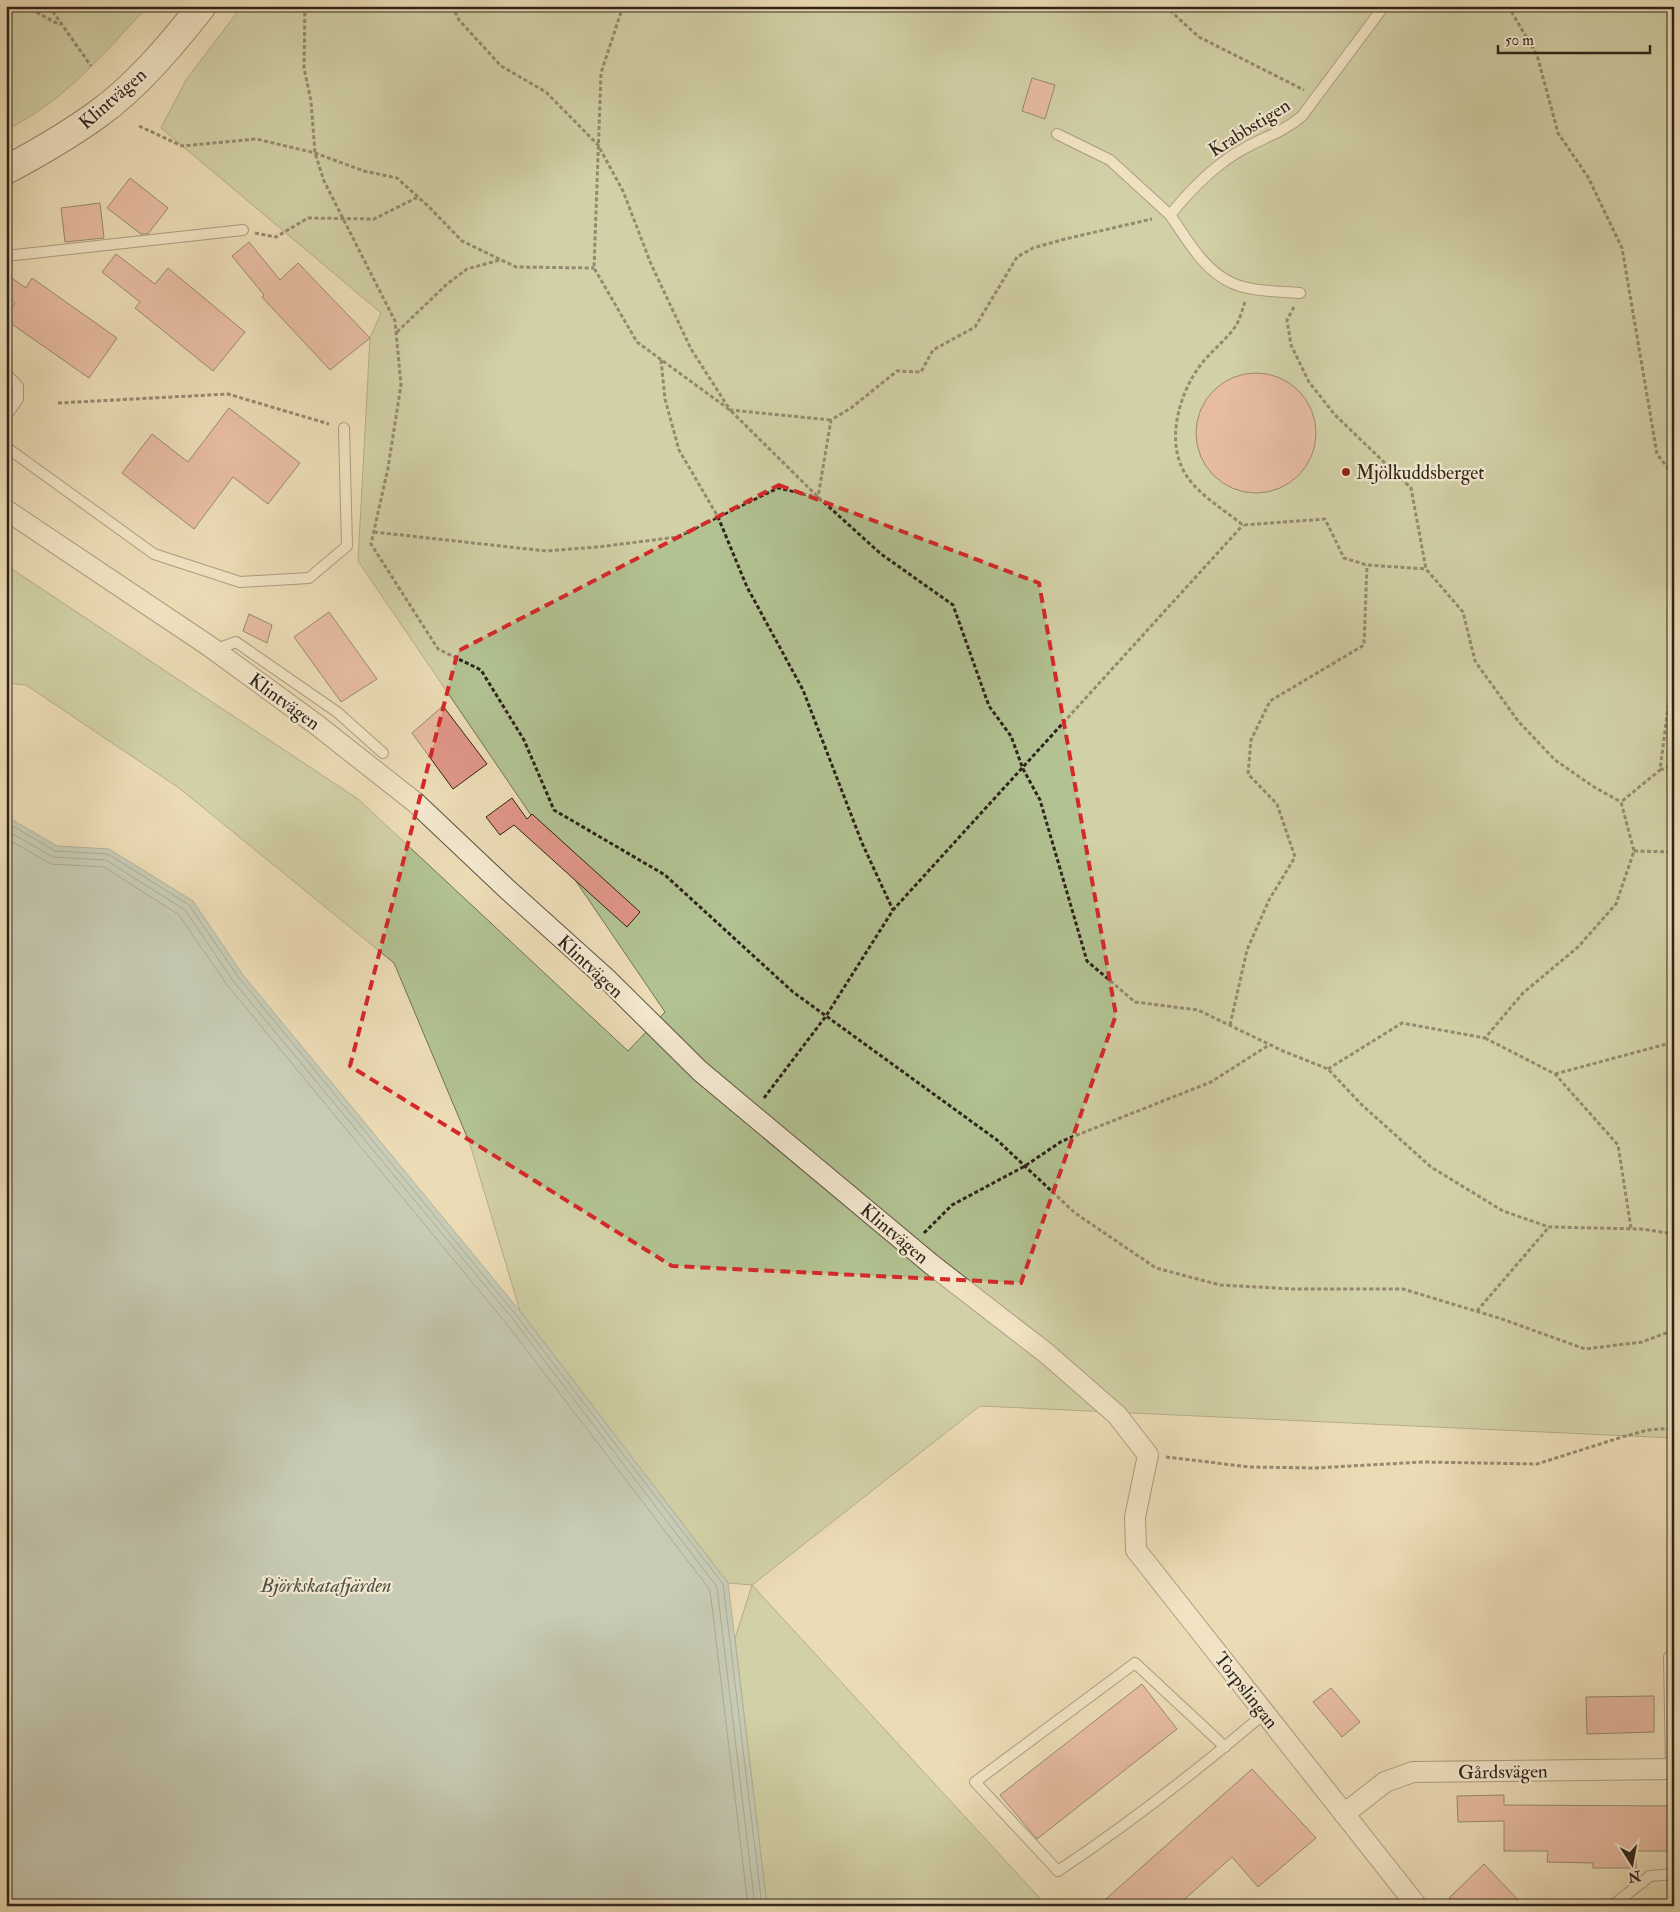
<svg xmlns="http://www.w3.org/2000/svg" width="1680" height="1912" font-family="'IM FELL Double Pica',serif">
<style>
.green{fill:#b2c292;stroke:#707356}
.water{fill:#9cb9b7;stroke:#707d78}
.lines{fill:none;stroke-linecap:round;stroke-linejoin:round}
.shore{stroke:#656e68;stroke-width:1}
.building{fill:#e09688;stroke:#2e241a}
.lane-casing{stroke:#5e5241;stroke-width:12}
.street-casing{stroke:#5e5241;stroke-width:22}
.secondary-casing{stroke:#2e241a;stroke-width:30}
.path{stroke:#2e241a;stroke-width:3;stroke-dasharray:4 2.5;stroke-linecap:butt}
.lane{stroke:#f3e8d0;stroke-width:10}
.street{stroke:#f3e8d0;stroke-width:20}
.secondary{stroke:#f3e8d0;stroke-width:28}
.marked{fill:none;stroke:#d62828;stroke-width:4;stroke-dasharray:10 6;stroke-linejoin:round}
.poi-dot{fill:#8f2418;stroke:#f3e8d0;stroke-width:2}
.labels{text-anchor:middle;stroke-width:4.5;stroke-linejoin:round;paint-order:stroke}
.street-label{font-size:19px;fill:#2e241a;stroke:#f3e8d0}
.poi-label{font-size:19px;fill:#2e241a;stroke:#f3e8d0;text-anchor:start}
.water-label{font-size:20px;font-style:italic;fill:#4f5149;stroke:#f3e8d0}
</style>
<rect width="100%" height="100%" fill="#ecdcb6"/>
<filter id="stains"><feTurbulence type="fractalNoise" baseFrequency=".004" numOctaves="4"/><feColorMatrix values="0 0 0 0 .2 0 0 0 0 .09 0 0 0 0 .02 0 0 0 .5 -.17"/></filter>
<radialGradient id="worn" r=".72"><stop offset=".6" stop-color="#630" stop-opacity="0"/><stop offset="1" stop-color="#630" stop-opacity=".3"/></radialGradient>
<!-- green -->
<path class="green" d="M6 6H148C103 54 66 100 6 130Z
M242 6H1674V1438L980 1406 752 1585 1047 1906H767L735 1638 752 1585 728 1583 520 1311 470 1144 394 963 179 788 26 685 6 683V565L358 799 628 1051 665 1012 358 561 370 338 381 313 161 128 186 80Z"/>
<!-- water -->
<path class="water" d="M6 816 57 846 109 849 193 901 243 975 520 1311 728 1583 767 1906H6Z"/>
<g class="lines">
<!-- shore -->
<path class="shore" d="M6 822 55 851 108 854 189 905 239 978 516 1315 723 1584 762 1906
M6 830 53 857 106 860 185 910 234 982 512 1318 717 1587 755 1906
M6 838 51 864 104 867 179 915 228 986 506 1323 710 1590 748 1906"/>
</g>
<!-- building -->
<path class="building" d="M1032 78 1055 85 1045 119 1022 111Z
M130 178 168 208 148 234H141L107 208Z
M100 203 104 238 65 242 61 208Z
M249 242 280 280 298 263 370 338 330 370 262 297 264 295 232 256Z
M116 254 155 284 168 268 245 332 213 371 135 308 140 302 102 272Z
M6 274 26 288 32 278 117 338 89 378 6 320V316L15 303 6 297Z
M1196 433a60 60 0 1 1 120 0a60 60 0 1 1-120 0Z
M229 408 300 463 268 504 233 477 194 529 122 473 152 434 188 462Z
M329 612 377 679 341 702 294 637Z
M249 614 272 625 267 643 243 631Z
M443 706 487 764 453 789 412 733Z
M512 798 527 819 532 814 640 912 627 927 514 825 500 835 486 817Z
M1142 1684 1177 1729 1037 1839 1000 1795Z
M1331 1688 1360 1722 1342 1737 1313 1702Z
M1654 1696V1732L1587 1734 1586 1697Z
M1252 1769 1316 1838 1258 1887 1232 1857 1177 1906H1098Z
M1504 1795V1805L1674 1806V1851H1636V1868H1593V1863L1547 1862 1548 1851H1504V1821L1458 1822 1457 1796Z
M1484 1864 1524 1906H1456L1449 1898Z"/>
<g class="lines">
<!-- lane casing -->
<g class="lane-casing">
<path id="lane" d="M1057 134 1110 160 1170 215
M6 256 243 230
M1300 293C1279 291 1252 292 1232 283 1203 270 1187 239 1170 215 1191 189 1215 164 1245 148 1265 137 1285 131 1302 116L1384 6
M6 374 18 386V399L6 416
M6 447 154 554 240 582 309 578 347 546 344 428
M214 650 236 642 337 712 383 753
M1669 1657 1671 1769
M1225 1747 1135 1663 975 1782 1058 1871C1130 1823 1199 1769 1265 1713
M1612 1906 1650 1876 1674 1874"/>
</g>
<!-- street casing -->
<g class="street-casing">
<path id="street" d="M6 510 209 646 317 725 416 803 508 890 608 980 700 1071 931 1264 1046 1353 1117 1415 1148 1455 1135 1517 1136 1550 1417 1906
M1344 1814 1385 1782 1413 1772 1674 1769"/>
</g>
<!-- secondary casing -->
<g class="secondary-casing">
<path id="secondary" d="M6 170C38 153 69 135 98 114 138 85 172 44 202 6"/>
</g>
<!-- path -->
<path class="path" d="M25 6 60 25
M49 6 91 66
M305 6 304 68 311 101 315 153 324 181 395 321 401 385 388 468 371 544 438 649 481 670 524 740 554 810 665 875 793 992 997 1140 1075 1213 1156 1268 1220 1285 1293 1289H1403L1502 1319 1585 1349 1642 1342 1674 1330
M452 6 459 20 501 66 546 92 598 145 623 191 651 264 691 349 730 410 831 420
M623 6 601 73 594 268 637 342 730 410 818 497 881 554 953 605 989 706 1011 736 1023 769 1040 800 1087 961 1135 1002 1198 1010 1283 1051 1328 1069 1362 1105 1431 1167 1503 1211 1549 1227 1642 1229 1674 1234
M1165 6 1199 37 1304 90
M1508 6 1537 55 1558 133 1588 177 1622 248 1657 454 1674 476
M139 126 182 146 256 139 315 153 364 171 397 178 428 206 462 241 516 267 594 268
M255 233 276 237 308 218 374 219 418 197
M1245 302C1242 310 1240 320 1235 327 1225 341 1210 352 1199 367 1179 395 1165 442 1186 475 1199 495 1224 510 1243 525L1325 519 1344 558 1367 565 1426 569
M1294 307 1287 320 1291 345 1309 382 1335 415 1411 488 1426 569 1463 612 1475 661 1518 721 1555 760 1594 787 1621 802
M397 332 447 284 467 269 500 260
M661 360 665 399 679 450 718 517 747 587 803 690 862 843 893 910
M58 403 228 394 329 424
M374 532 546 551 598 547 677 537 778 488 818 497 831 420 851 408 897 371 921 372 933 350 975 327 1017 257 1033 248 1065 239 1152 219
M1660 770 1674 765
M1634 851 1674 852
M1230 1025 1247 950 1269 900 1295 857 1277 804 1248 774 1251 740 1270 701 1364 645 1367 565
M1485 1038 1555 1074 1618 1145 1631 1228
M1328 1069 1402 1023 1485 1038 1523 993 1578 947 1616 904 1634 851 1621 802 1660 770 1670 692 1674 682
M1555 1074 1674 1042
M764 1098 826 1016 893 910 1243 525
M924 1233 952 1205 1025 1166 1062 1141 1211 1082 1269 1045
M1477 1311 1549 1227
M1166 1457 1250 1467 1315 1468 1423 1462 1537 1464 1622 1437 1648 1430 1674 1428"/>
<!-- lane -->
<use href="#lane" class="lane"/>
<!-- street -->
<use href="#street" class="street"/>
<!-- secondary -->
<use href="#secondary" class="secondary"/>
</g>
<!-- marked area -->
<path d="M0 0H1680V1912H0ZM779 485 1039 583 1116 1015 1021 1283 672 1266 350 1066 458 651Z" fill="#ecdcb6" fill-opacity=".55" fill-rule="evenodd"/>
<path class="marked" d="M779 485 1039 583 1116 1015 1021 1283 672 1266 350 1066 458 651Z"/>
<!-- markers -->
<circle class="poi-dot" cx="1346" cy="472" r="5"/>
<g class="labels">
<!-- street labels -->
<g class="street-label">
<text transform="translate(112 98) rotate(-41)" y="7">Klintvägen</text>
<text transform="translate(1249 127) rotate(-32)" y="7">Krabbstigen</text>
<text transform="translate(285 701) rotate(36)" y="7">Klintvägen</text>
<text transform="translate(591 966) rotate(43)" y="7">Klintvägen</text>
<text transform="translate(895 1233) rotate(40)" y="7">Klintvägen</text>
<text transform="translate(1247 1690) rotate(52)" y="7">Torpslingan</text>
<text transform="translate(1503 1771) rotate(-1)" y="7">Gårdsvägen</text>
</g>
<!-- poi labels -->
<g class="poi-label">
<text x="1356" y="479">Mjölkuddsberget</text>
</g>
<!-- water labels -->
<g class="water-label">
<text x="326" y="1592">Björkskatafjärden</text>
</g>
</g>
<!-- margin -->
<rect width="1680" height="1912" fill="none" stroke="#ecdcb6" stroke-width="25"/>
<rect x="8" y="8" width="1665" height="1897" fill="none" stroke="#2e241a" stroke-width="2.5"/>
<rect x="12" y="12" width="1655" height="1887" fill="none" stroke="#2e241a"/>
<!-- north arrow -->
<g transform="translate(1632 1864) rotate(169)" stroke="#f3e8d0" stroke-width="4" paint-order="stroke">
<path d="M0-4L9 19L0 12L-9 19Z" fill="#2e241a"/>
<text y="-8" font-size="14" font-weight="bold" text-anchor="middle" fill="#2e241a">N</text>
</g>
<!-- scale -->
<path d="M1498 45v8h152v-8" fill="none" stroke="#2e241a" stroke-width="2.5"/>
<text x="1505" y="45" font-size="15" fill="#2e241a" stroke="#f3e8d0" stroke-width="4" paint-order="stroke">50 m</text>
<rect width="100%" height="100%" filter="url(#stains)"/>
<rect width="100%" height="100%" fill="url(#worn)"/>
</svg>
